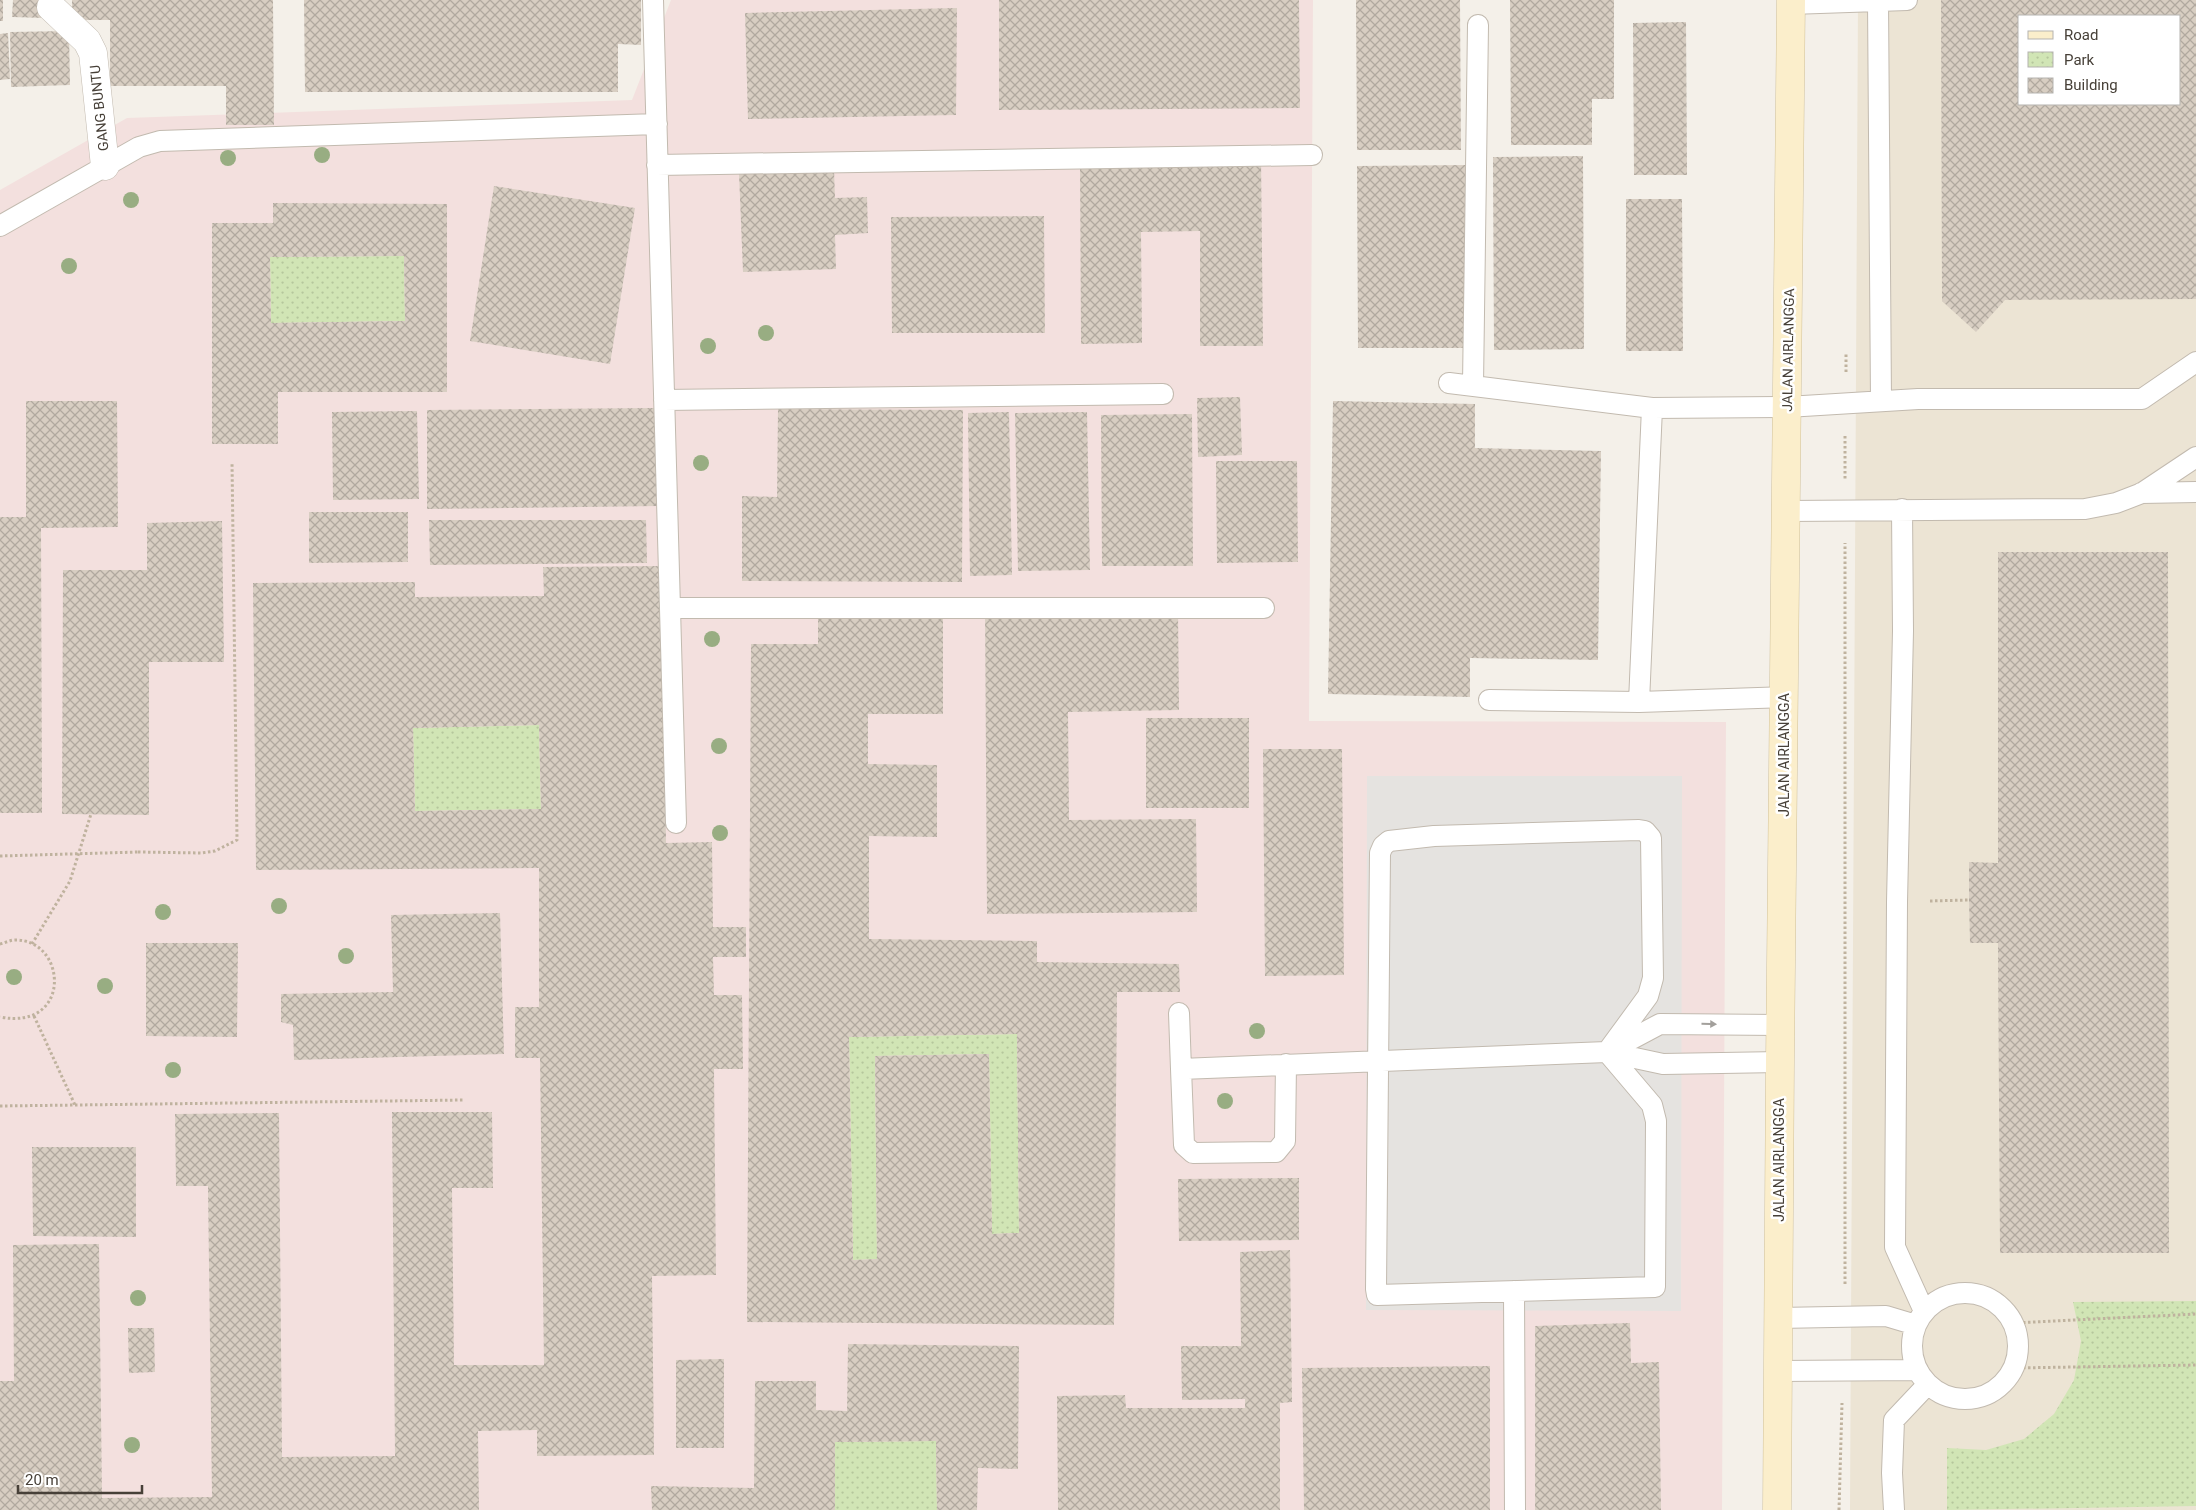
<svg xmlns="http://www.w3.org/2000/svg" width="2196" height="1510" font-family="Roboto,sans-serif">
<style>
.education{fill:#ece4d4;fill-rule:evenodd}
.medical{fill:#f3e0de}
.park{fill:url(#park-dots)}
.parking{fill:#e5e3e0}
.building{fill:url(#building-cross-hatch);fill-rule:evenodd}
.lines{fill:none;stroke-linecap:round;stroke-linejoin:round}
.service-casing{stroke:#c2baaf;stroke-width:22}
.minor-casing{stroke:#c2baaf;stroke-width:29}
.secondary-casing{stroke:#d0c19b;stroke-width:29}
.path{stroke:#bfb29e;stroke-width:3;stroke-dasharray:2.5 2.5;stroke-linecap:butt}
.service{stroke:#fff;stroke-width:20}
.minor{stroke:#fff;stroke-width:28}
.secondary{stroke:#fbeecb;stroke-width:28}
.path-bridge{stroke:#bfb29e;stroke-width:3;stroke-dasharray:2.5 2.5;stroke-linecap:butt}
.tree{fill:#98ad82}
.oneway{fill:#a3a09c}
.labels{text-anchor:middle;stroke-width:5;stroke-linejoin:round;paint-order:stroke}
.street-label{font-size:14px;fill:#474038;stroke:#fff}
</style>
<defs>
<pattern id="park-dots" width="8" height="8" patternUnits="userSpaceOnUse" patternTransform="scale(1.25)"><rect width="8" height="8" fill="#d1e5b5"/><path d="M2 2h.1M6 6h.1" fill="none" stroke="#b5c69c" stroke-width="1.8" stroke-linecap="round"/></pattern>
<pattern id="building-cross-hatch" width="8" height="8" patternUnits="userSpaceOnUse" patternTransform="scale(1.25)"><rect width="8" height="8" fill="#d8cec2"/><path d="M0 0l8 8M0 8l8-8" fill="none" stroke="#b1a99f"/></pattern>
</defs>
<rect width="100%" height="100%" fill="#f4f0e9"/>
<!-- education -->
<path class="education" d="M1858 0H2196V1510H1850ZM2020 16H2180V104H2020Z"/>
<!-- medical -->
<path class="medical" d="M671 0H1313L1309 721 1726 722 1722 1510H0V190L127 118 632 100Z"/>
<!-- park -->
<path class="park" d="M404 256 405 321 271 323 270 257Z
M539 725 541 809 415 811 413 728Z
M1017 1034 1019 1233 992 1234 989 1054 875 1056 877 1259 853 1260 849 1037Z
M2196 1301V1506L1947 1510V1448L1986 1450 2024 1439 2054 1414 2074 1380 2081 1341 2073 1302Z
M936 1441 937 1510H835V1442Z"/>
<!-- parking -->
<path class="parking" d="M1367 776H1682L1681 1311 1366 1310Z"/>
<!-- building -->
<path class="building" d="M0 0H3V21H0Z
M13 0H44V18L12 17Z
M72 0H273L274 125H226V86H110V20H72Z
M304 0H641V45L618 44V92H305Z
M999 0H1299L1300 108 999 110Z
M1356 0H1460L1461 150H1357Z
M1510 0H1614V99H1592V145H1511Z
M1941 0H2196V299L2005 300 1976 332 1942 301ZM2020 16H2180V104H2020Z
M957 8 956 115 748 119 745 13Z
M1686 22 1687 175H1634L1633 23Z
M69 31 70 85 11 87 10 32Z
M8 33 10 79 0 80V34Z
M1583 156 1584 349 1494 350 1493 157Z
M1261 159 1263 346H1200V231L1141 232 1142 343 1081 344 1080 164Z
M1465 165 1466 348H1358L1357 166Z
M834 169 835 198 867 197 868 233 835 235 836 269 743 272 739 173Z
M494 186 635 208 610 364 470 341Z
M1626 199H1682L1683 351H1626Z
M273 203 447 204V392H278V444H212V223H273ZM404 256 405 321 271 323 270 257Z
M1044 216 1045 333H892L891 217Z
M1240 397 1242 455 1198 457 1197 398Z
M26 401H117L118 527 41 528 42 813H0V517H26Z
M1333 401 1475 404V448L1601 451 1598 660 1470 658V697L1328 694Z
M657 408 658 506 427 509V410Z
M778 409 963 410 962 582 742 581V496L777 497Z
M417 411 419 499 333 500 332 412Z
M1009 412 1012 575 970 576 968 413Z
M1087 412 1090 570 1018 571 1015 413Z
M1192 414 1193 566H1102L1101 415Z
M1216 461H1297L1298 562 1217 563Z
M309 512H408V562L309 563Z
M429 520H646L647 563 430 565Z
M222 521 224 662H149V815L62 814 63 570H147V523Z
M1998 552H2168L2169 1253H2000L1998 943H1970L1969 900V862L1998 863Z
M663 566 666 843 712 842 713 927H746V957H713L714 995H742L743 1069H714L716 1275 652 1276 654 1455 537 1456V1430L478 1431 479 1510H0V1381H14L13 1245 99 1244 102 1498 212 1497 208 1186H176L175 1114 279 1113 282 1457 395 1456 392 1112H492L493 1188H452L454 1365H544L540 1058H515V1007H539V868L256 870 253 583 415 582V597L544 596 543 567ZM539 725 541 809 415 811 413 728Z
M1178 611 1179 710 1068 712 1069 820 1196 819 1197 912 987 914 985 613Z
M818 617H943V714H868V764L937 765V837L869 836V939L1037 941V962L1179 964 1180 992H1117L1114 1325 747 1322 751 644H818ZM1017 1034 1019 1233 992 1234 989 1054 875 1056 877 1259 853 1260 849 1037Z
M1146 718H1249V808H1146Z
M1263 749H1342L1344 975 1265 976Z
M500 913 504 1054 294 1060 293 1025 281 1022V994L393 992 391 915Z
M146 943H238L237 1037 146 1036Z
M32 1147H136V1237L33 1236Z
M1299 1178V1240L1179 1241 1178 1179Z
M1290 1250 1292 1402 1280 1403V1510H1058L1057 1396 1125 1395 1126 1408H1245V1399L1182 1400 1181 1346H1241L1240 1252Z
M1630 1323 1631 1363 1659 1362 1661 1510H1535V1326Z
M128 1328H154L155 1372 129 1373Z
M848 1344 1019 1346 1018 1469 978 1468 977 1510H937L936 1441 835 1442V1510H652L651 1486 754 1488 755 1381H816V1410L847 1411Z
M724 1359V1448H676V1360Z
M1490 1366V1510H1304L1302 1368Z"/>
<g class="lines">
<!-- service casing -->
<g class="service-casing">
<path id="service" d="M653 0 676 823
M1878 1 1881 401
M1791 4 1907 0
M657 165 1312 155
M0 226 139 147 160 141 657 124
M1449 383 1652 408 1639 702 1784 697
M1473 385 1478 25
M664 400 1163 394
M1652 408 1787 407 1918 399H2142L2196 362
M2141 493 2196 492
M1902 509 1903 631 1897 902 1895 1247 1924 1311
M1786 511 2085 509 2116 503 2142 493 2196 457
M670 608H1264
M1489 700 1639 702
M1639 830 1645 831 1651 838 1653 978 1648 996 1607 1052 1652 1105 1656 1121 1655 1287 1377 1295 1376 1289 1380 853 1383 846 1389 841 1434 836Z
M1179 1013 1181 1069 1607 1052 1663 1064 1780 1062
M1613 1049 1660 1024 1781 1025
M1181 1069 1184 1145 1193 1153 1276 1152 1285 1141 1286 1064
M1514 1291 1515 1510
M1912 1346a53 53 0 1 1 106 0a53 53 0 1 1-106 0Z
M1778 1318 1886 1316 1916 1325
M1778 1371 1918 1370
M1894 1510 1892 1473 1894 1420 1928 1384"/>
</g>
<!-- minor casing -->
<g class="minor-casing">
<path id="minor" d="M51 7 87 41 93 53 105 166"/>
</g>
<!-- secondary casing -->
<g class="secondary-casing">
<path id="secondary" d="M1777 1510 1780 1062 1791 0"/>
</g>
<!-- path -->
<path class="path" d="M1846 372V353
M1845 436V479
M138 852 201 853 215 851 237 840 232 462
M1930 901 1969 900
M0 944C5 943 10 940 15 940 67 939 73 1031 0 1017
M32 944 70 881 91 814
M34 1016 75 1105
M0 1106 464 1100
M1845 1284V543
M2013 1323 2196 1314
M2013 1368 2196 1365
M1839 1510 1842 1403"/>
<!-- service -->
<use href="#service" class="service"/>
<!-- minor -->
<use href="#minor" class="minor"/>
<!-- secondary -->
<use href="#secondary" class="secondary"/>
<!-- path-bridge -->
<path class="path-bridge" d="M0 856 138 852"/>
</g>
<!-- trees -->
<g class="tree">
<circle cx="322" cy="155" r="8"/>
<circle cx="228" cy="158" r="8"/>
<circle cx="131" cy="200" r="8"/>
<circle cx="69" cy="266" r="8"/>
<circle cx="766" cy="333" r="8"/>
<circle cx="708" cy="346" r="8"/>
<circle cx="701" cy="463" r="8"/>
<circle cx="712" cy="639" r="8"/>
<circle cx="719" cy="746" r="8"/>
<circle cx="720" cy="833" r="8"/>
<circle cx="279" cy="906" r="8"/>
<circle cx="163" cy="912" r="8"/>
<circle cx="346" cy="956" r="8"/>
<circle cx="14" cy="977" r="8"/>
<circle cx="105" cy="986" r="8"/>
<circle cx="1257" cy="1031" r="8"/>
<circle cx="173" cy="1070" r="8"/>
<circle cx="1225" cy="1101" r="8"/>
<circle cx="138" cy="1298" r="8"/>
<circle cx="132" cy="1445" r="8"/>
</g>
<!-- one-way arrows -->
<defs><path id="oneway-solid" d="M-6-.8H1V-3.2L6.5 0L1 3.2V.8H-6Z" transform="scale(1.25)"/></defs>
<use class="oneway" href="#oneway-solid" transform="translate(1709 1024) rotate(1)"/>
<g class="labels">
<!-- street labels -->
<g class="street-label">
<text transform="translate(99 108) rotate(-96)" y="5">GANG BUNTU</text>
<text transform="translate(1788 350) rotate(-89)" y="5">JALAN AIRLANGGA</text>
<text transform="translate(1784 755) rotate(-90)" y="5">JALAN AIRLANGGA</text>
<text transform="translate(1779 1160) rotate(-90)" y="5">JALAN AIRLANGGA</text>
</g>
</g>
<!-- legend -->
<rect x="2018" y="15" width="162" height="90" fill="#ffffff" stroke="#b5b3af"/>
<rect x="2028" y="31" width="25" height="8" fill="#fbeecb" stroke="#b5b3af"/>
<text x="2064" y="40" font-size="15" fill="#474038">Road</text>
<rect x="2028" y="52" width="25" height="15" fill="url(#park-dots)" stroke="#b5b3af"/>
<text x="2064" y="65" font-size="15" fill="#474038">Park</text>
<rect x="2028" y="78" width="25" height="15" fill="url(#building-cross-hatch)" stroke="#b5b3af"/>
<text x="2064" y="90" font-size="15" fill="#474038">Building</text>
<!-- scale -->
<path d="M18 1485v8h124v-8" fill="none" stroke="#474038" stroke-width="2.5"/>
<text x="25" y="1485" font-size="15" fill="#474038" stroke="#ffffff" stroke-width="4" paint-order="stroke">20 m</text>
</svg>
